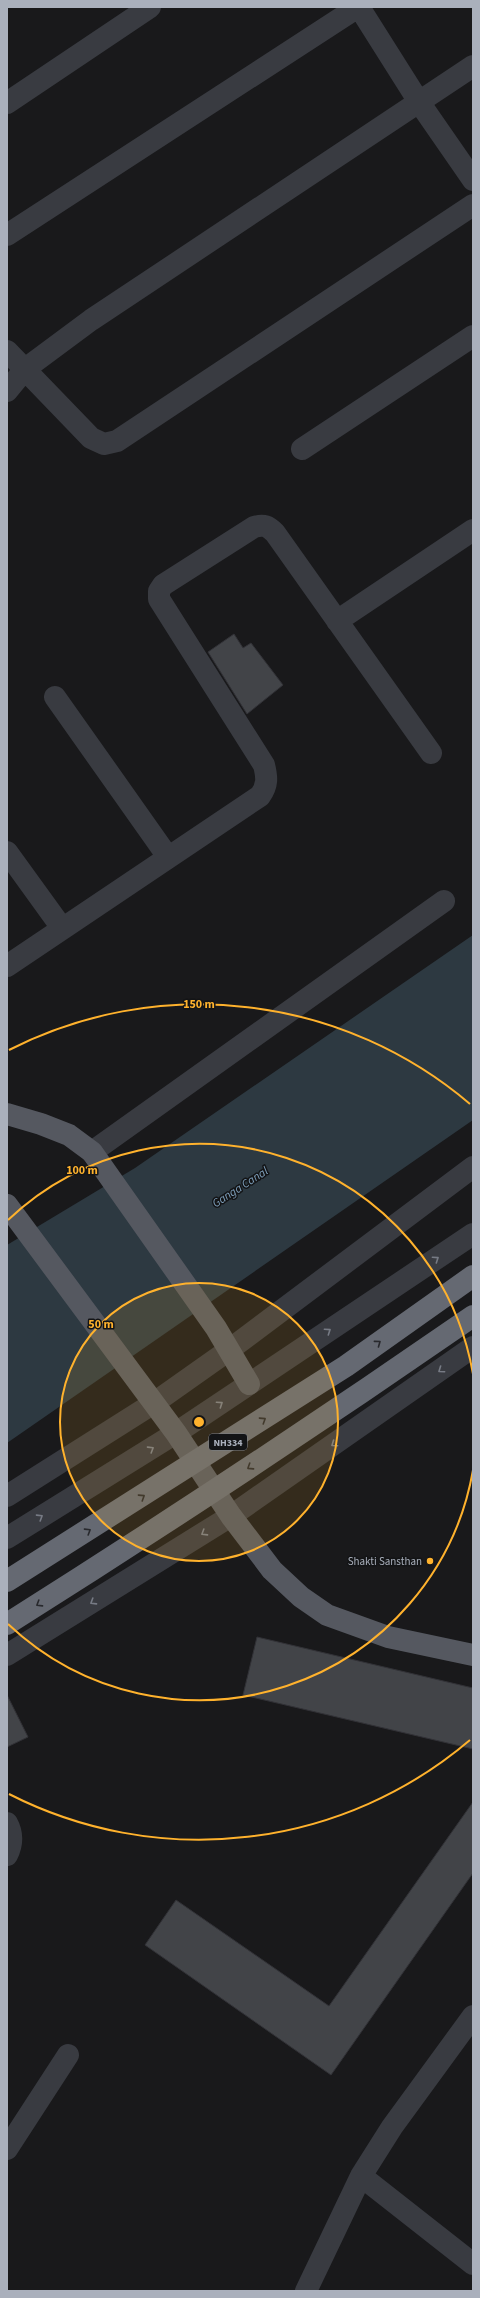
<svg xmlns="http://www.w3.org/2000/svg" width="480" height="2298" font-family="'Source Sans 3',sans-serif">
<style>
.water{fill:#2d3941}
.building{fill:#424448;stroke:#323237}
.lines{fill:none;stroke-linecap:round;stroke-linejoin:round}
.minor{stroke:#393b41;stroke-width:22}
.major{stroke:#555860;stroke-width:22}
.highway{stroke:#656972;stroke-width:22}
.oneway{stroke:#777b85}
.oneway2{stroke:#28292d}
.ring{fill:none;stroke:#ffb22d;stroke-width:2}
.poi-dot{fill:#ffb22d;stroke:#131416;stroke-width:1.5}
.labels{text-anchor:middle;stroke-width:3;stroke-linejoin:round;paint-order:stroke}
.shield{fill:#131416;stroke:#7d818a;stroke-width:1}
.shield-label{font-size:10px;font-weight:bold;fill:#aab0bc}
.poi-label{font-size:11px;fill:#aab0bc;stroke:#131416;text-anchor:end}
.water-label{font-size:12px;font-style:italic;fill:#7e9fba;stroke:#131416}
.centre{fill:#ffb22d;stroke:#131416;stroke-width:2}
.ring-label{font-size:12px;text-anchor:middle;font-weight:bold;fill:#ffb22d;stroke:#131416;stroke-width:3;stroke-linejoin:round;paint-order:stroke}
</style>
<rect width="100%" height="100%" fill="#19191b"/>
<!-- water -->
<path class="water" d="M473 935V1120L7 1443V1245L135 1168Z"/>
<!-- building -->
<path class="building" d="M234 634 243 648 251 643 283 685 247 714 208 652Z
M257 1637 473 1688V1749L243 1695Z
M7 1695 28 1737 7 1747Z
M473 1802V1873L331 2075 145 1945 176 1900 329 2006Z"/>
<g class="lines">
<!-- minor -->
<path class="minor" d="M359 7 419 102 473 180
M7 103 150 7
M7 235 358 7
M7 351 91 438 104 444 117 441 473 205
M7 391 25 369 91 320 473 66
M302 449 473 336
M337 621 473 530
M55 697 168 857
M7 852 62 928
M7 966 260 796C268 785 267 777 264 765L159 599V591L163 585 254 527C264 524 268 526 275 533L431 753
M92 1152 444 901
M7 1496 154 1403 229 1350 473 1167
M7 1538 176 1433 473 1234
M7 1655 231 1516 473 1347
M7 1823C13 1834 13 1843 7 1855
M7 2149 68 2055
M361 2176 473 2264
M306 2291 361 2176 392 2127 473 2016"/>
<!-- major -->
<path class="major" d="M7 1114 41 1124 69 1135 92 1152 216 1328 249 1384
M7 1205 176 1433 231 1516 272 1570 301 1597 327 1615 388 1637 473 1655"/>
<!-- highway -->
<path class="highway" d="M7 1581 346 1366 473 1276
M7 1624C164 1525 320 1422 473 1316"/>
</g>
<!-- one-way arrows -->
<defs><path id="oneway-chevron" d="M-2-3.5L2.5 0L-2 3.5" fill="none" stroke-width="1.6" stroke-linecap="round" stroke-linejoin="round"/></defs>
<g class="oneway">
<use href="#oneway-chevron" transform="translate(436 1259) rotate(-34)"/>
<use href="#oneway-chevron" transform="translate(328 1331) rotate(-34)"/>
<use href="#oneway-chevron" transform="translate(441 1370) rotate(145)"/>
<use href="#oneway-chevron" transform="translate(220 1404) rotate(-34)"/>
<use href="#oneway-chevron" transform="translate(334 1444) rotate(145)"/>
<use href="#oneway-chevron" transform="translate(151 1449) rotate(-32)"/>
<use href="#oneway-chevron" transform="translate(40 1517) rotate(-32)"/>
<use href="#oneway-chevron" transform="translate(204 1533) rotate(148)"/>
<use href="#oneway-chevron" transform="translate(93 1602) rotate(148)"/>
</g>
<g class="oneway2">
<use href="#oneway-chevron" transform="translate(378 1343) rotate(-36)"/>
<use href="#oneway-chevron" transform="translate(263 1420) rotate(-33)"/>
<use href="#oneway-chevron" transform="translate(250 1467) rotate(147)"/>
<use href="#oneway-chevron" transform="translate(142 1497) rotate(-33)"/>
<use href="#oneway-chevron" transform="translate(88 1531) rotate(-32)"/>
<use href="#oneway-chevron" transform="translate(39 1604) rotate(148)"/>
</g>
<!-- distance rings -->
<circle cx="199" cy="1422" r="139" fill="#ffb22d" fill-opacity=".12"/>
<g class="ring">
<circle cx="199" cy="1422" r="139"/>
<path d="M473 1470A278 278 0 0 1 8 1624M8 1220A278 278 0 0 1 473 1374"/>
<path d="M470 1740A418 418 0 0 1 9 1794M9 1050A418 418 0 0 1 470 1104"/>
</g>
<!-- markers -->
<circle class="poi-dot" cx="430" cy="1561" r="4"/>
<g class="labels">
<!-- shield labels -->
<rect class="shield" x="209" y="1434" width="38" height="16" rx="3"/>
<g class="shield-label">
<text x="228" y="1446">NH334</text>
</g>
<!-- poi labels -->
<g class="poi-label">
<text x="422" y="1565">Shakti Sansthan</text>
</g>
<!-- water labels -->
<g class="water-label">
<text transform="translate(240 1187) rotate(-33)" y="4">Ganga Canal</text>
</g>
</g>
<circle cx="199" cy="1422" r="6" class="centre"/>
<g class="ring-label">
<text x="199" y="1008">150 m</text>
<text x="82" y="1174">100 m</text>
<text x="101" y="1328">50 m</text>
</g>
<!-- border -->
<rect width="480" height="2298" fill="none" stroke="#aab0bc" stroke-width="16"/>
</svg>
